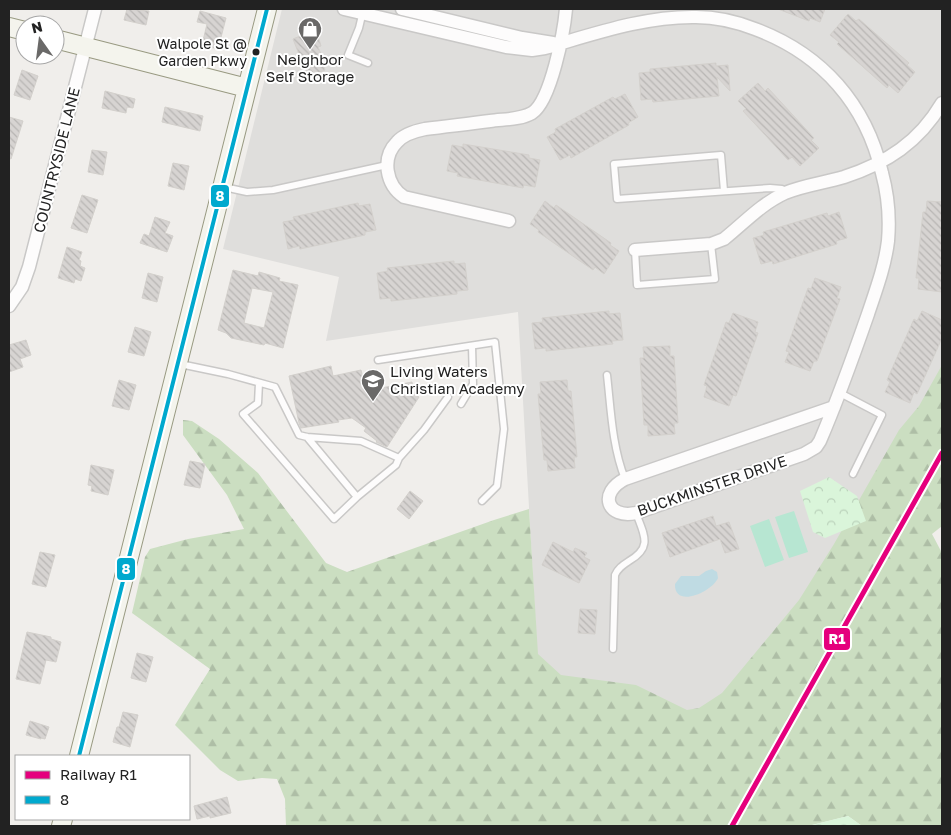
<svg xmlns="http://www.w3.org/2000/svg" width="951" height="835" font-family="'Golos Text',sans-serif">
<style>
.residential{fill:#dfdedc}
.forest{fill:url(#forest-firs)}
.park{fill:url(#park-crowns)}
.pitch{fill:#b7e6d2}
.water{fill:#bfdbe3}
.building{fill:url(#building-back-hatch);stroke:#d3d0cc;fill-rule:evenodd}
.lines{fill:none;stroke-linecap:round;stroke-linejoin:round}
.lane-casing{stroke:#c9c8c7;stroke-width:9}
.street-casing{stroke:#c9c8c7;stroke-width:15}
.secondary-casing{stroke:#999a82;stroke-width:20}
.lane{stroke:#fdfcfc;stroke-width:6}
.street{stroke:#fdfcfc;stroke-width:12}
.secondary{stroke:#f4f4ed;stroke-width:18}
.bus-1-casing{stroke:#fff;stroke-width:8}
.bus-1{stroke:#00a9ce;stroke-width:4}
.rail-1-casing{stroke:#fff;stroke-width:9}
.rail-1{stroke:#e5007d;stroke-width:5}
.bus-dot{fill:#222;stroke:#fff;stroke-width:2}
.labels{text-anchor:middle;stroke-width:4;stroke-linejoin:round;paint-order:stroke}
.bus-label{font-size:14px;fill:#222;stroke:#fff;text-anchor:end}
.poi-label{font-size:15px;fill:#222;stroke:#fff}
.street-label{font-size:15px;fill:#222;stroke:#fff}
.line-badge{stroke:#fff;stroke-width:2}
.badge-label{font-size:14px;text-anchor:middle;font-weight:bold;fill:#fff}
</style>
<defs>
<pattern id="forest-firs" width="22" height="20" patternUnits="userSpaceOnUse" patternTransform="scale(1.25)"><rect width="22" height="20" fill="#cbdec1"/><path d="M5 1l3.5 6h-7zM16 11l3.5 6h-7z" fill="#aebea6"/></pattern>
<pattern id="park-crowns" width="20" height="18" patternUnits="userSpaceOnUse" patternTransform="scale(1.25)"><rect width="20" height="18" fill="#daf5da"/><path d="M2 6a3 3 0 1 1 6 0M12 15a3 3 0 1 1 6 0" fill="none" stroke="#bbd2bb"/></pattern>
<pattern id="building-back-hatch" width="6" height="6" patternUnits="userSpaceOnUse" patternTransform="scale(1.25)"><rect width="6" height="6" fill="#d7d4d2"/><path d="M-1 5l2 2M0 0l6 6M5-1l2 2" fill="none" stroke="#b8b6b4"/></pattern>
</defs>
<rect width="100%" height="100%" fill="#f0eeeb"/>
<!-- residential -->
<path class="residential" d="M282 9H942V394L728 775 539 685 518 312 326 341 339 277 223 249Z"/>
<!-- forest -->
<path class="forest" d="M942 365V526L932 534 942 553V826H862L848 816 808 826H286L285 799 277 779 262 778 238 781 220 770 175 725 210 669 132 613 145 557 150 549 188 539 244 529 227 495 183 435V420L192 421 219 439 258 473 326 563 347 572 494 520 529 509 538 654 561 675 636 685 687 710 699 708 722 693 799 600 834 544 899 430 919 406Z"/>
<!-- park -->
<path class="park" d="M829 477 857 496 866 521 825 538 813 532 800 491Z
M848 816 862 826H808Z"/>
<!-- pitch -->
<path class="pitch" d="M794 511 808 552 789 558 775 517Z
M769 519 784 560 765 567 750 526Z"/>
<!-- water -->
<path class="water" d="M712 569 717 572 718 578C712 592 674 609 675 584L681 576H699L706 571Z"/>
<!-- building -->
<path class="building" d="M127 9 149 11 146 25 124 20Z
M778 9H825L820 22 810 18 809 21Z
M200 11 226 18 218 49 202 45 207 24 197 22Z
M848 14 856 21 859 19 909 63 907 65 915 72 898 93 889 85 887 88 837 44 839 42 830 35Z
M312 31 315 37 318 36 321 46 318 47 321 54 319 55 325 70 308 77 293 39Z
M716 63V66L728 65 730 91 717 77 719 96 653 102 652 99 641 100 639 73 650 72V69Z
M22 70 38 76 30 100 14 95Z
M758 83 765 91 768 88 814 138 811 140 819 148 800 166 792 157 788 160 743 111 746 109 738 101Z
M105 91 135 99 133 108 127 107 126 113 102 108Z
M625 94 638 117 628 123 629 125 571 158 570 155 560 160 547 137 556 132 555 129 613 97 615 99Z
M165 107 203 116 200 131 162 122Z
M9 117 23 121 11 159 9 158Z
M463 144 529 155V158L540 160 535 187 524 185 523 188 457 176 458 173 447 171 452 145 463 147Z
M92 150 107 152 103 175 88 172Z
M173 163 189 166 184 190 168 186Z
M82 195 98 200 87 233 71 228Z
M545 201 554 208 556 205 611 243 610 245 619 251 604 274 595 267 593 270 538 232 539 230 530 224Z
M927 201 942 202V292L918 289 919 278H916L923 212H926Z
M358 203 359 206 370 204 376 230 365 232V235L300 249 299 246 288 249 283 222 294 220 293 217Z
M839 212 847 238 836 241 837 244 773 264 772 261 761 264 753 238 764 235 763 232 827 213 828 216Z
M155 217 170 222 165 233 173 236 167 252 140 243 144 234 149 236Z
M67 247 82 252 79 260 81 261 80 266 85 268 81 281 75 279 74 283 58 278Z
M454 261V264L465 263 468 290 457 291V294L391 301V298L380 299 377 273 388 271 387 268Z
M233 270 258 276 259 272 280 278 279 281 298 285 283 348 265 343 264 345 231 338 226 333 218 330ZM252 288 273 292 264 328 244 323Z
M148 273 163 277 157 302 142 298Z
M815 278 841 287 837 298 840 299 817 361H814L810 371 785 362 789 352 786 351 808 288 811 289Z
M609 311V314L620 313 623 340 612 341 613 344 546 351V348L535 349 532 323 543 322 542 318Z
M922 311 942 320V338L917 394 914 392 910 403 885 392 890 382 887 380 914 319 917 321Z
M733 313 758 322 755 332 758 333 736 396 733 395 729 406 704 397 707 386 704 385 726 322 729 323Z
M135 327 151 332 144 356 128 352Z
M26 340 31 355 20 359 23 367 9 372V345Z
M670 346V356H674L678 423H674L675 434 648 436V425H644L640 358H644L643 347Z
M331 366 333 376 361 370 367 394 374 384 381 388 412 382 414 394 419 397 387 447 376 442 377 441 364 431 366 428 352 418 338 420 339 422 301 428 299 423 289 376Z
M119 380 136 385 129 410 112 406Z
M567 380 568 391H571L577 457H574L575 468 548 471 547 460H544L538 394H541L540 382Z
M190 461 205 464 200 488 184 485Z
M91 465 114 470 108 495 91 491 92 486 88 485Z
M410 491 423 501 409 519 397 509Z
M713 516 716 526 729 522 739 549 725 553 720 539 670 557 662 533Z
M553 542 573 552 575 548 587 553 584 557 590 560 579 583 542 565Z
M40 552 55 555 46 587 32 584Z
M580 609 597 610 595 634 578 633Z
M27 632 51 637V639L61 642 56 662 46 660 40 684 16 679Z
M137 653 153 657 146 682 131 678Z
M123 712 138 715 130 747 113 742 117 727H119Z
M30 721 49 727 45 739 41 738V739L26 735Z
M227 797 231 813 210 818V816L197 819 194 806Z"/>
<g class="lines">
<!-- lane casing -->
<g class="lane-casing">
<path id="lane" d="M363 11 359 28 348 55 368 63
M224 187 247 192 273 190 387 165
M724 191 721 155 614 164 617 199 770 188 782 189 787 192
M635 250 637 285 715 279 711 244
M378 360 495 342 504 429 497 486 482 501
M180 364 228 374 275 387 299 435 307 437 361 441 399 458
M607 375C611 410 612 446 625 479
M259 383 258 403 243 414 334 519 357 497 307 437
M840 393 882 415 853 474
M461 404 473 384 472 346
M357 497 396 465 399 458 424 430 448 397
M613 649 615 575C618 568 623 565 629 561 653 547 644 535 636 513"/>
</g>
<!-- street casing -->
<g class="street-casing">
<path id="street" d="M344 9 506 47 532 50 545 48C594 34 645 16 696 17 716 17 737 22 755 29 822 54 866 104 882 173 888 195 890 218 888 241 885 266 876 290 868 314 853 357 838 399 820 441L816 447 804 454 636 513C607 519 598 493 625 479L834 407
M402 9 522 38 553 43
M509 221 404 197C386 185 381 158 397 142 404 134 415 131 425 129 447 126 469 124 490 121 503 119 520 120 532 113 551 101 564 31 566 9
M635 250 711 244 724 239C744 223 761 204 785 193 804 185 824 183 844 177 887 163 919 142 942 103
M9 306 22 287 29 267 95 9"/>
</g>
<!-- secondary casing -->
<g class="secondary-casing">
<path id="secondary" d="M9 27 25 31
M55 39 247 88
M79 756 267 9
M61 826 63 819"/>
</g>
<!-- lane -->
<use href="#lane" class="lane"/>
<!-- street -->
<use href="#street" class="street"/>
<!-- secondary -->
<use href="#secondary" class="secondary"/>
<!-- bus-1 casing -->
<g class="bus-1-casing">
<path id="bus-1" d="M79 756 267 9"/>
</g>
<!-- bus-1 -->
<use href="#bus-1" class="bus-1"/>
<!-- rail-1 casing -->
<g class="rail-1-casing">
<path id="rail-1" d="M732 826 942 453"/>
</g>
<!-- rail-1 -->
<use href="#rail-1" class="rail-1"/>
</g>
<!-- icons -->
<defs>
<g id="shop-pin" transform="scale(1.25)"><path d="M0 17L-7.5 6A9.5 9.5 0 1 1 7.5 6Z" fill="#6a6968" stroke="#fff"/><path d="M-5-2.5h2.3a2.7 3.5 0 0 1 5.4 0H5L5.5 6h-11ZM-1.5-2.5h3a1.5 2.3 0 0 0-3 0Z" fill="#fff"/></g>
<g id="school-pin" transform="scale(1.25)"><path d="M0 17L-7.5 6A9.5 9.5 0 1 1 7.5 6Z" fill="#6a6968" stroke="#fff"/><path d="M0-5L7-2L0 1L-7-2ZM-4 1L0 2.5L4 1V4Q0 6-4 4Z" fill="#fff"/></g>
</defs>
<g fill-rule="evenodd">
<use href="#shop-pin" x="310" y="29"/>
<use href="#school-pin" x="373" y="381"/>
</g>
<!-- markers -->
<circle class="bus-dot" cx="256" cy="52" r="4.5"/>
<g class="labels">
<!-- bus labels -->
<g class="bus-label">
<text x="247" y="49">Walpole St @<tspan x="247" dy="17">Garden Pkwy</tspan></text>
</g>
<!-- poi labels -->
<g class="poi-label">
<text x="310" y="65">Neighbor<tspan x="310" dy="17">Self Storage</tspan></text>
<text x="390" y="377" text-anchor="start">Living Waters<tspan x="390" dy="17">Christian Academy</tspan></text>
</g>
<!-- street labels -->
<g class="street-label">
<text transform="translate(57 160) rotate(-76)" y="5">COUNTRYSIDE LANE</text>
<text transform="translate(712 486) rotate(-19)" y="5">BUCKMINSTER DRIVE</text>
</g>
</g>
<g class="line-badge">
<rect x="210" y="184" width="20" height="24" rx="5" fill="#00a9ce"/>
<rect x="116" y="557" width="20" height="24" rx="5" fill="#00a9ce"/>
<rect x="823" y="627" width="28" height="24" rx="5" fill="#e5007d"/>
</g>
<g class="badge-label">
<text x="220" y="201">8</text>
<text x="126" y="574">8</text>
<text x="837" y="644">R1</text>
</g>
<!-- border -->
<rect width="951" height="835" fill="none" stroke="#222222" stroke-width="20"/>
<!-- legend -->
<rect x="15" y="755" width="175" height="65" fill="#ffffff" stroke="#a7a7a7"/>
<rect x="25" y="771" width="25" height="8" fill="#e5007d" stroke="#a7a7a7"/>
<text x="60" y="780" font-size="15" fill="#222222">Railway R1</text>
<rect x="25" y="796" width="25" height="8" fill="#00a9ce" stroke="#a7a7a7"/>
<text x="60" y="805" font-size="15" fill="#222222">8</text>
<!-- north arrow -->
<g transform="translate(40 40) rotate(346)"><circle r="24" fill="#ffffff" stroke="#a7a7a7"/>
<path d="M0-4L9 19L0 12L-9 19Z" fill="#6a6968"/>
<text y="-8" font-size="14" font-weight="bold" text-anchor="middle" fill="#222222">N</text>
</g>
</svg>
